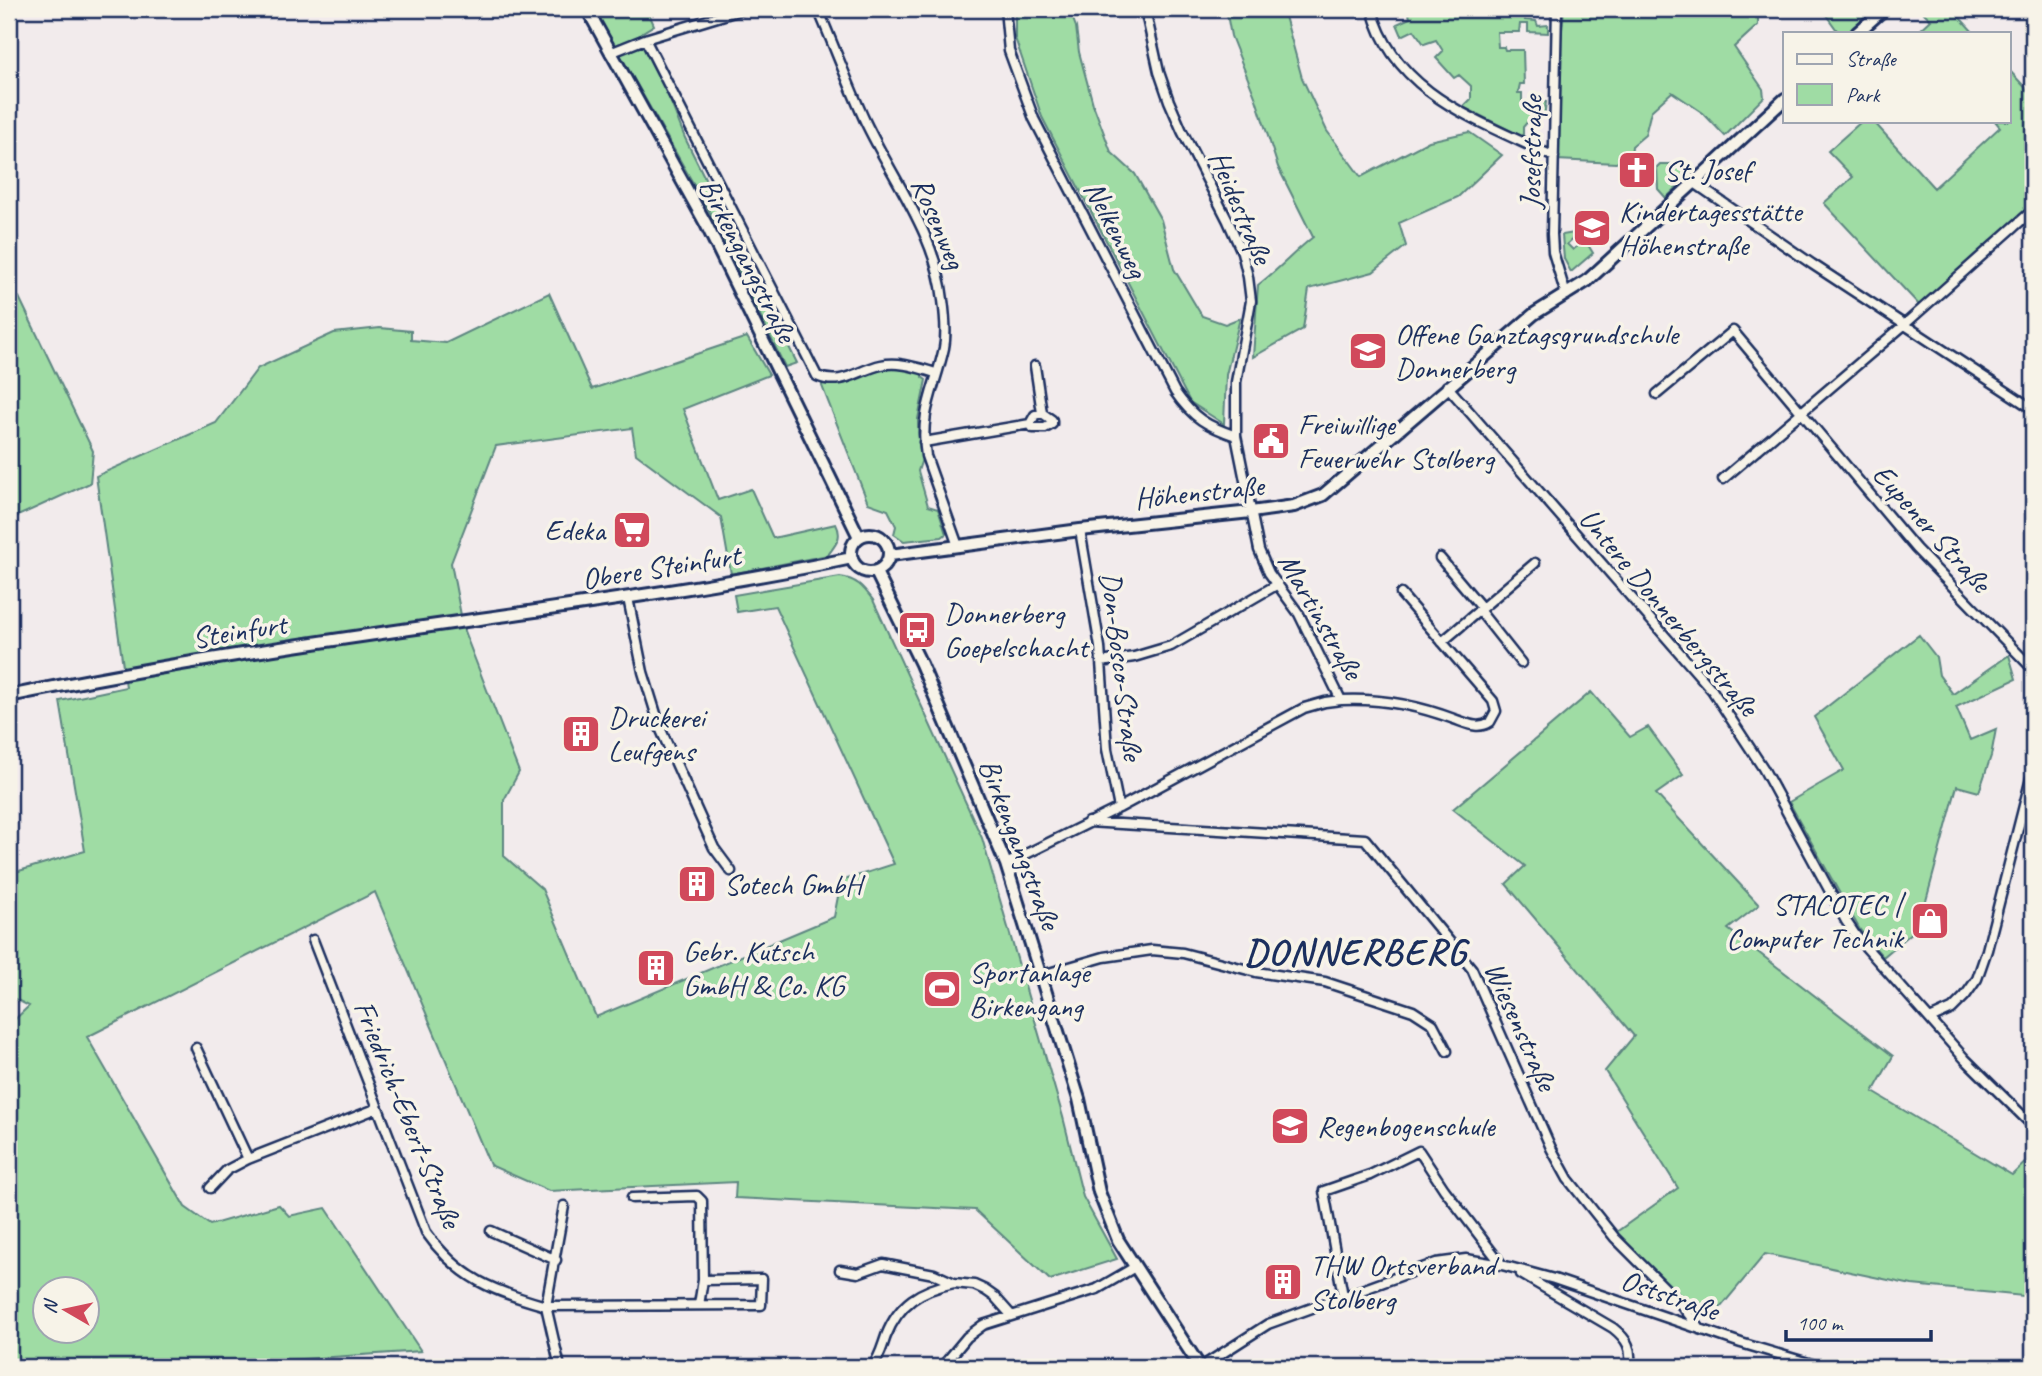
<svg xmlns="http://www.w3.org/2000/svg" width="2042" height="1376" font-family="Caveat,sans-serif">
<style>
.green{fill:#9fdca4;stroke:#5d8681;stroke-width:2;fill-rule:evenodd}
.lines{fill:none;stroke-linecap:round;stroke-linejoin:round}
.street-casing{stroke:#1b2f5e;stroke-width:13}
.secondary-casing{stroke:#1b2f5e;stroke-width:16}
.street{stroke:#f7f3e8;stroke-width:8}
.secondary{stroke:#f7f3e8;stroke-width:10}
.labels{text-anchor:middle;stroke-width:7;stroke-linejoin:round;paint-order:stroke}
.street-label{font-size:30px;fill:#1b2f5e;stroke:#f7f3e8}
.poi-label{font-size:30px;fill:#1b2f5e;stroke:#f7f3e8;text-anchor:start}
.district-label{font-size:37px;font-weight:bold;letter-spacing:2px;fill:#1b2f5e;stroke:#f7f3e8}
</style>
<rect width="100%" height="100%" fill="#f2ebec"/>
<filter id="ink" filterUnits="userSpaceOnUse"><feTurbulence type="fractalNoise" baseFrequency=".0143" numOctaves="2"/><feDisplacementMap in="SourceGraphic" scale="14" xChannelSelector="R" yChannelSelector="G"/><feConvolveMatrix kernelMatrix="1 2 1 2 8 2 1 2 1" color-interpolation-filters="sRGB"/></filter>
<g filter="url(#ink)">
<!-- green -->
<path class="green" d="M594 9H647L654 25 643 32 685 138 797 363 785 367 714 220Z
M1015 9H1069L1076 27 1079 52 1093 104 1111 152 1135 174 1161 220 1174 269 1202 316 1225 324 1240 318 1226 375 1224 424 1190 402 1042 117 1015 38Z
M1226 9H1283L1302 78 1327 131 1361 177 1429 141 1469 132 1502 155 1458 197 1399 223 1406 246 1373 272 1309 289 1303 329 1253 357 1258 285C1278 270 1294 252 1313 237L1278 167 1256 99 1231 36Z
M1408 9H1526L1525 20 1536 21 1538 26 1548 25V33L1528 32V24H1520L1519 32H1497L1498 47H1504L1505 50H1523L1524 84H1520L1518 93H1522V106L1540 107 1541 102H1546L1544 118 1529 120 1523 127V137L1463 107 1471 99V86L1459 75 1454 78 1436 58 1443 51 1436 40 1424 44 1414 30 1402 36 1397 24 1410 18Z
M1564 9H1758V25L1734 47 1763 89 1764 97 1725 136 1703 113 1672 92 1651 111 1645 135 1632 146 1631 156H1627L1616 163 1557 160 1559 61Z
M1835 9H1879L1851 33H1839L1826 15Z
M1920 9H1952L1974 33H1917L1931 20Z
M2009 70 2033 96V203L1921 307 1824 203 1853 177 1828 151 1862 121H1873L1934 188 2000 127 1995 121H2009Z
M1660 164H1684L1691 174 1666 198 1658 189 1657 167Z
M1580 232 1567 244 1573 250 1585 240 1593 253 1571 272 1564 259 1562 235Z
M549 293 592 389 747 337 769 375 683 409 718 500 751 489 773 538 836 524C843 537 836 544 828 555L731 574 721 517 636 454 632 428 496 446 451 563 464 631 519 772 504 800V856L542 889 596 1017 834 917 841 881 894 864 775 606 737 612 734 595 840 577C857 579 863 587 873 600L982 838 1063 1117 1083 1197 1117 1259 1050 1280 975 1210 735 1198 736 1182 549 1191 490 1165 375 892 87 1037 185 1207 210 1225 279 1205 289 1216 326 1208 421 1351 183 1367H9V1025L29 1006 9 996V874L85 851 60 701 126 687 96 476 216 423 258 368 334 333 380 328 411 331V340L446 343ZM46 1288H88V1330H46Z
M9 297H19L93 451 90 483 9 520Z
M895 366 923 372 922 377 926 380 918 419V433L922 459 918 471 928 506 938 509 946 534 942 537 904 541 894 534 896 526 888 510 868 503 822 386V382C845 388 872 368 895 366Z
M1919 635 1936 657 1939 675 1953 694 2009 655 2016 679 1956 707 1970 740 1996 729 1991 756 1979 792 1957 786 1919 927 1883 957 1860 930 1789 802 1844 770 1814 717Z
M1591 692 1630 737 1648 727 1683 775 1656 794 1759 905 1728 929 1893 1056 1873 1092 2012 1175 2033 1155V1297L1912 1285 1765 1254 1711 1319 1662 1283 1615 1233 1678 1188 1605 1071 1634 1036 1506 884 1525 866 1453 809Z"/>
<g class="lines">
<!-- street casing -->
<g class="street-casing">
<path id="street" d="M818 9C834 46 848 84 865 121 893 180 936 234 943 300 945 315 947 333 944 348 935 389 919 412 926 456L958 546
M1005 9 1009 51 1034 119 1175 392C1193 418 1207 426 1236 436
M1145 9 1159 72 1169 101 1182 131 1228 221 1242 252 1248 277 1251 301 1236 382V436L1259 550 1269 573 1299 614 1341 700C1380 698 1417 705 1454 719 1466 723 1478 730 1490 722L1496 711 1493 701 1401 594
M1372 9C1394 95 1483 122 1554 157
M1557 9 1552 234 1553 252 1566 295
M645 39 817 376C841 387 858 370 881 365 900 361 918 368 936 373
M610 53 645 39 744 9
M1693 182 1812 264 2033 409
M1035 366 1042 413
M1447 386 1712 690 1763 768 1846 921 1856 936 1965 1059 2033 1126
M1657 394 1733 331 1916 549 2033 669
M924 442 1030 424 1033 428H1045L1052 424V420L1042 413 1035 415 1030 424
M1723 479 1904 325 2033 210
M1080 530 1100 647 1107 749 1119 808
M1440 558 1482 608
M628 598 643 672 661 730 714 848 731 871
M1479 610 1521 663
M1442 642 1535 563
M1101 662 1134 657 1171 646 1278 584
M1088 822 1365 839 1472 969 1551 1148 1568 1179 1615 1238 1679 1302 1700 1329
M2033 859V909
M1006 864 1119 808 1304 708 1325 702 1341 700
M313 940 426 1232C459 1279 493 1291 546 1306L560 1367
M1042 975 1104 957 1152 950 1183 953 1256 972 1325 982 1413 1011 1433 1024 1447 1051
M1930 1019 1952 1009 1965 996 1977 979 1987 950 2031 778
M196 1048 248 1159
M210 1188 227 1170 248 1159 378 1108
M632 1198 697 1196 702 1201 703 1280
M564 1206 546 1306 761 1305 762 1279 703 1280 699 1305
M491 1231 556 1260
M840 1270 858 1273 883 1264 934 1274 954 1283 974 1285 985 1290 995 1297 1011 1315
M1521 1274 1613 1328C1627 1339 1633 1349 1629 1367
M1343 1296 1324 1191 1370 1175 1419 1151 1444 1189 1502 1265
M872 1367C880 1357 882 1347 886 1336 899 1303 920 1290 954 1283
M942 1367 967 1337 983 1325 1097 1289 1135 1267
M1201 1367 1268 1324 1436 1263 1466 1259 1502 1265 1554 1279 1741 1343 1822 1367"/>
</g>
<!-- secondary casing -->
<g class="secondary-casing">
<path id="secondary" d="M587 9 706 224 859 537
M1857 33 1884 9
M851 553a19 19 0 1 1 38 0a19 19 0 1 1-38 0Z
M890 555 1080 530 1251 512 1294 506 1323 495 1534 314 1587 281 1785 99
M876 572 921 664 1006 864 1079 1099 1099 1192 1118 1240 1200 1367
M9 696C164 664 323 641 480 619 604 601 729 584 852 558"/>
</g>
<!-- street -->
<use href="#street" class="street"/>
<!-- secondary -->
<use href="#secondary" class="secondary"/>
</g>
</g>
<!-- icons -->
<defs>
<g id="church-square" transform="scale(2.0125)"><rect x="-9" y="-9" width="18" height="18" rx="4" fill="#d1495b" stroke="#f7f3e8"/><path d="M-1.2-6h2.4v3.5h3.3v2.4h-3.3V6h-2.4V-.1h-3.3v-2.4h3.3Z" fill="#fff"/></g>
<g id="school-square" transform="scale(2.0125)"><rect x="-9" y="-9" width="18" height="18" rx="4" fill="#d1495b" stroke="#f7f3e8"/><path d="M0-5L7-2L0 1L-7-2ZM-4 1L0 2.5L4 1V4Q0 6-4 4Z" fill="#fff"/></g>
<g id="civic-square" transform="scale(2.0125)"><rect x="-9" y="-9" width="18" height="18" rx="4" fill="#d1495b" stroke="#f7f3e8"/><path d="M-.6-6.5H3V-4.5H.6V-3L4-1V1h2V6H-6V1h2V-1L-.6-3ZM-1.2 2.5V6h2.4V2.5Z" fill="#fff"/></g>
<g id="supermarket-square" transform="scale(2.0125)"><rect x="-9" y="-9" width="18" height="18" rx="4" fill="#d1495b" stroke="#f7f3e8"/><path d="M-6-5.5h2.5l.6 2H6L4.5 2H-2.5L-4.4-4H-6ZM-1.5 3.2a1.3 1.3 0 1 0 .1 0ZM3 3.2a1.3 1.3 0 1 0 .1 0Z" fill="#fff"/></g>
<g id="bus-square" transform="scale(2.0125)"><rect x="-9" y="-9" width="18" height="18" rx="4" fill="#d1495b" stroke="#f7f3e8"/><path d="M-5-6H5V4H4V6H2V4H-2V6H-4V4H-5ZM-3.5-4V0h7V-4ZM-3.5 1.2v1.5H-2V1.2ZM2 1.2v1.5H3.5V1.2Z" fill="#fff"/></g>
<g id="building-square" transform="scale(2.0125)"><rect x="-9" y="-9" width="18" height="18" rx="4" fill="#d1495b" stroke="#f7f3e8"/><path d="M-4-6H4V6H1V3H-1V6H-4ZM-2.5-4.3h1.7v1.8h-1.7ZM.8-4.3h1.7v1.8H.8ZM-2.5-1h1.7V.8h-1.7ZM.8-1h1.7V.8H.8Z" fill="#fff"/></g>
<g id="shop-square" transform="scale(2.0125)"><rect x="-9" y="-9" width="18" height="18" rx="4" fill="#d1495b" stroke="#f7f3e8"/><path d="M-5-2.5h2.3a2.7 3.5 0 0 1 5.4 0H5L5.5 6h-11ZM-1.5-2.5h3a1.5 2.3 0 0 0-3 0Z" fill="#fff"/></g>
<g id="stadium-square" transform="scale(2.0125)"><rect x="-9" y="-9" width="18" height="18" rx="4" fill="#d1495b" stroke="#f7f3e8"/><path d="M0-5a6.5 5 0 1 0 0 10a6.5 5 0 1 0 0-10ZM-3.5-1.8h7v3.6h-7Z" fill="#fff"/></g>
</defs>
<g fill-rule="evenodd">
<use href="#church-square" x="1637" y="170"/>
<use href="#school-square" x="1592" y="228"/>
<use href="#school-square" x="1368" y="351"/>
<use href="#civic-square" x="1271" y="441"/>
<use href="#supermarket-square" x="632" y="530"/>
<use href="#bus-square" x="917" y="630"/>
<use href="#building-square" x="581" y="734"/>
<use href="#building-square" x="697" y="884"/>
<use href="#shop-square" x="1930" y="921"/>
<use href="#building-square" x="656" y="968"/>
<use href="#stadium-square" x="942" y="989"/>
<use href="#school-square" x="1290" y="1126"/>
<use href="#building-square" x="1283" y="1282"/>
</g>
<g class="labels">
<!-- street labels -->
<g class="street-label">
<text transform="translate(1531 152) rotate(-89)" y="10">Josefstraße</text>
<text transform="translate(1241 207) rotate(67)" y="10">Heidestraße</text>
<text transform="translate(939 223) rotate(67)" y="10">Rosenweg</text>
<text transform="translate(1116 229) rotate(63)" y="10">Nelkenweg</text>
<text transform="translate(748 260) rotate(63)" y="10">Birkengangstraße</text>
<text transform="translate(1199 492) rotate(-6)" y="10">Höhenstraße</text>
<text transform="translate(1932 528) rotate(48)" y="10">Eupener Straße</text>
<text transform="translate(661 567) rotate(-9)" y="10">Obere Steinfurt</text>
<text transform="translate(1669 612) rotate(50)" y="10">Untere Donnerbergstraße</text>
<text transform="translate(1321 616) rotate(60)" y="10">Martinstraße</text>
<text transform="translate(239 631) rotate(-9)" y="10">Steinfurt</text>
<text transform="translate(1122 666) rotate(83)" y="10">Don-Bosco-Straße</text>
<text transform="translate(1020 844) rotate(69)" y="10">Birkengangstraße</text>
<text transform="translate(1521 1026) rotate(66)" y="10">Wiesenstraße</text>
<text transform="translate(408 1114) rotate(68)" y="10">Friedrich-Ebert-Straße</text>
<text transform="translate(1670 1295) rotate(19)" y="10">Oststraße</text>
</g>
<!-- poi labels -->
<g class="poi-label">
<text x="1664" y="180">St. Josef</text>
<text x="1619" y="221">Kindertagesstätte<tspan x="1619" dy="34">Höhenstraße</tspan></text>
<text x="1395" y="344">Offene Ganztagsgrundschule<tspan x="1395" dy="34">Donnerberg</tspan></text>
<text x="1298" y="434">Freiwillige<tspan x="1298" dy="34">Feuerwehr Stolberg</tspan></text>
<text x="605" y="540" text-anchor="end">Edeka</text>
<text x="944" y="623">Donnerberg<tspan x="944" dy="34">Goepelschacht</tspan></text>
<text x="608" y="727">Druckerei<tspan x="608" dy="34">Leufgens</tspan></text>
<text x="724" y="894">Sotech GmbH</text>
<text x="1903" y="914" text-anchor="end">STACOTEC |<tspan x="1903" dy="34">Computer Technik</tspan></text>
<text x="683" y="961">Gebr. Kutsch<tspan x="683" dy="34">GmbH &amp; Co. KG</tspan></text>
<text x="969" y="982">Sportanlage<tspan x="969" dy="34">Birkengang</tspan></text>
<text x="1317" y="1136">Regenbogenschule</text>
<text x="1310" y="1275">THW Ortsverband<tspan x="1310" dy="34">Stolberg</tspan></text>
</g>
<!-- district labels -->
<g class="district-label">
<text x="1356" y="964">DONNERBERG</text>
</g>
</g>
<!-- margin -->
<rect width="2042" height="1376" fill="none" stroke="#f7f3e8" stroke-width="35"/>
<rect x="18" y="18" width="2007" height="1341" fill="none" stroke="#1b2f5e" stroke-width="2.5" filter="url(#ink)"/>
<!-- legend -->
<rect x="1783" y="32" width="228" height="91" fill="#f7f3e8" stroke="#9fa5b1" stroke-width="2"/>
<rect x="1797" y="54" width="35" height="10" fill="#f7f3e8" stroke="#9fa5b1" stroke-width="2"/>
<text x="1846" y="66" font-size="21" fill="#1b2f5e">Straße</text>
<rect x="1797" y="84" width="35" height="21" fill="#9fdca4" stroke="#9fa5b1" stroke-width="2"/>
<text x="1846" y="102" font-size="21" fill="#1b2f5e">Park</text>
<!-- north arrow -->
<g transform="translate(66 1310) rotate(279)"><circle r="33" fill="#f7f3e8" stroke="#9fa5b1" stroke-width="2"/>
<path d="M0-5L12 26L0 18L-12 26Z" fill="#d1495b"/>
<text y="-10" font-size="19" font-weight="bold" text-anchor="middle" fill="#1b2f5e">N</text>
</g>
<!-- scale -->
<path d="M1786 1330v10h145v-10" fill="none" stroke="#1b2f5e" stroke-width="3.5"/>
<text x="1797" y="1330" font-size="21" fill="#1b2f5e" stroke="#f7f3e8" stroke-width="5" paint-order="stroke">100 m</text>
</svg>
